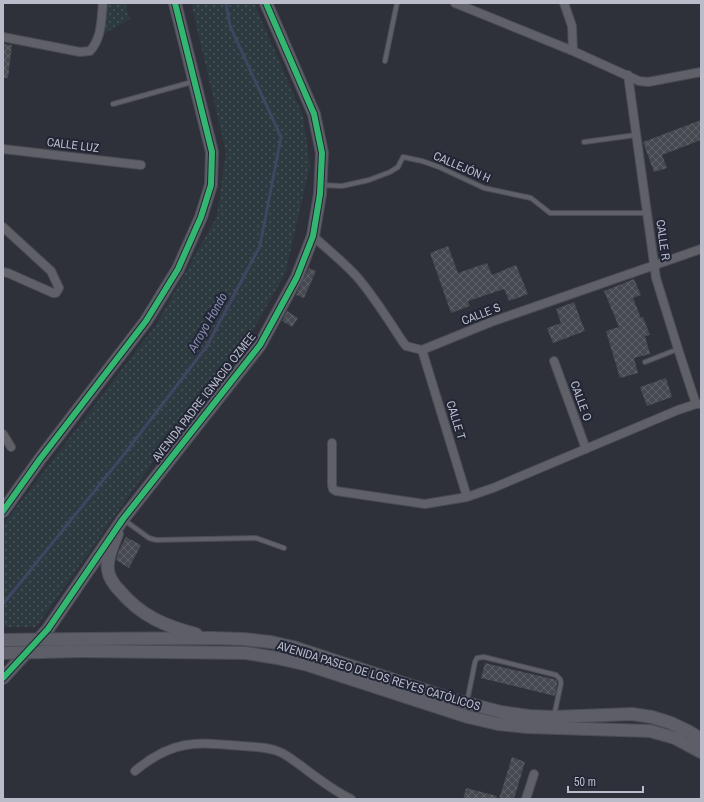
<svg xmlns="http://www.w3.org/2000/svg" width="704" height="802" font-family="'Archivo Narrow',sans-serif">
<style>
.green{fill:url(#green-dots)}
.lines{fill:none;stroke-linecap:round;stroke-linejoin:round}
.stream{stroke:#404662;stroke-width:3}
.building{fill:url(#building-cross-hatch)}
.lane-casing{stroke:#4a4c53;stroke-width:6}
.street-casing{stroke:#4a4c53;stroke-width:10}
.secondary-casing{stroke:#4a4c53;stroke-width:14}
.lane{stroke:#5f6068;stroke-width:4}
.street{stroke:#5f6068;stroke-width:8}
.secondary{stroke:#5d5e67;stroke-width:12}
.secondary-bridge-casing{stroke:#4a4c53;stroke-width:14;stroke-linecap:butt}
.secondary-bridge{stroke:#5d5e67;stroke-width:12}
.cycleway-casing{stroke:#222535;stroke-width:8}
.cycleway{stroke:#33b770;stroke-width:6}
.labels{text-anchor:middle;stroke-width:4;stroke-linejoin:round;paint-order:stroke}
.street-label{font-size:12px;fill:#babcca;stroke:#222535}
.water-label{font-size:13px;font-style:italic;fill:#868dad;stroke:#222535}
</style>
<defs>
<pattern id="green-dots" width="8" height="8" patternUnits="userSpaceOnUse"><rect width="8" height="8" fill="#2d3a40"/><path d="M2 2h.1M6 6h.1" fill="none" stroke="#49555a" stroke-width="1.8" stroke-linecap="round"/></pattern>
<pattern id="building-cross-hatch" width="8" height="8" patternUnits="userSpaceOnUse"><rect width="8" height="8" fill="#474951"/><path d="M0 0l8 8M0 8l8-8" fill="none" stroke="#5f6169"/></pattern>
</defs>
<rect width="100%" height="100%" fill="#2f313a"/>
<!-- green -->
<path class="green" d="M107 3H125L130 19 103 34Z
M191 3H254L303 116 310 165 285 274 249 337 167 442 36 627H3V525L158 322 217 216 226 152Z"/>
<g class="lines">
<!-- stream -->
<path class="stream" d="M3 604 122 457 207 346 260 246 281 137 230 26 226 3"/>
</g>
<!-- building -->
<path class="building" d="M3 44 12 45 8 78H3Z
M701 120V140L662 155 667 168 654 172 643 142Z
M448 246 458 273 487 263 492 275 516 265 528 294 509 301 504 289 468 301 470 306 451 313 430 253Z
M309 268 316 271 304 298 296 295Z
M634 279 641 295 633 298 641 318 643 317 650 335 645 336 650 354 634 358 638 373 620 378 606 331 619 327 604 291Z
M574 302 585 331 553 343 547 328 561 323 556 309Z
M287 311 298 318 292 327 282 321Z
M666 378 672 397 647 406 640 387Z
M126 537 141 545 129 568 116 560 119 550Z
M485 663 557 680V683L555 696 481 678Z
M512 757 525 762 514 799H499Z
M466 788 497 796 496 799H463Z"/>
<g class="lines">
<!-- lane casing -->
<g class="lane-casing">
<path id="lane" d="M385 61 397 3
M113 104 192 82
M584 142 636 135
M321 185 342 186 369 180 390 172 398 167 403 157 422 161 439 167 484 188 531 198 550 213H647
M645 362 678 349
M124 520 149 538 156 540 256 538 284 548
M467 702 475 662 477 658 484 657 556 675 560 679 561 683 554 716"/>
</g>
<!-- street casing -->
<g class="street-casing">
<path id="street" d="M455 3 573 51 639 81 648 82 701 72
M564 3 572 26 573 51
M3 37 80 52 90 51C102 38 101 20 103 3
M628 75 656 278 678 349 696 404
M3 149 141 165
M3 227 51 271 59 288 56 293H53L8 273 3 272
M313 236C328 250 345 263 358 278 375 298 389 321 403 342L406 346 422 350 491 322 701 249
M422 350 467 497
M554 361 586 449
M3 434 11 447
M332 443V485L333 489 336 491 425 504 467 497 493 488 678 410 696 404H701
M135 771C173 739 196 742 243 746 256 747 270 747 282 753 288 756 294 761 300 765 316 777 332 790 351 799
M526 799 534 774"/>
</g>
<!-- secondary casing -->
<g class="secondary-casing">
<path id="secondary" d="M3 511 40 459 146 321 178 269 201 217 211 185 212 152 175 3
M117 534C113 545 106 558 108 570 109 578 114 585 120 591 141 616 165 626 196 634
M81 639 211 638 243 639 271 642 293 647 455 700 501 712 529 716 553 717 632 714 652 717 671 723 688 731 701 739
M80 651 246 653 277 658 308 665 468 717 498 724 527 727 650 731 675 738 701 752
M3 678 48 629 123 519 260 345 297 277 313 236 320 194 322 153 314 114 266 3"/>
</g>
<!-- lane -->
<use href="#lane" class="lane"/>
<!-- street -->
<use href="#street" class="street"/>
<!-- secondary -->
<use href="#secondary" class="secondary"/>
<!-- secondary-bridge casing -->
<g class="secondary-bridge-casing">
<path id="secondary-bridge" d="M3 640 81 639
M3 653 80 651"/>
</g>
<!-- secondary-bridge -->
<use href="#secondary-bridge" class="secondary-bridge"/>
<!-- cycleway casing -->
<g class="cycleway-casing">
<path id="cycleway" d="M3 511 40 459 146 321 178 269 201 217 211 185 212 152 175 3
M3 678 48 629 123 519 260 345 297 277 313 236 320 194 322 153 314 114 266 3"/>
</g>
<!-- cycleway -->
<use href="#cycleway" class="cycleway"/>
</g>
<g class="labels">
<!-- street labels -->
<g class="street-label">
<text transform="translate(73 145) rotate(7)" y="4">CALLE LUZ</text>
<text transform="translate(462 167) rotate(23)" y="4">CALLEJÓN H</text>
<text transform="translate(663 240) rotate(82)" y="4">CALLE R</text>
<text transform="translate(481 314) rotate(-21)" y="4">CALLE S</text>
<text transform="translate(204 397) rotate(-52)" y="4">AVENIDA PADRE IGNACIO OZMEE</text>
<text transform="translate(581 401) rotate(70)" y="4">CALLE O</text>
<text transform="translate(456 420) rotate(73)" y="4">CALLE T</text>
<text transform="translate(379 676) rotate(17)" y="4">AVENIDA PASEO DE LOS REYES CATÓLICOS</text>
</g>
<!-- water labels -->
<g class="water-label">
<text transform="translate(207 322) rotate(-60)" y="5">Arroyo Hondo</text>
</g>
</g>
<!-- border -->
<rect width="704" height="802" fill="none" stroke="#babcca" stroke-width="8"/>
<!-- scale -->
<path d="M568 786v6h75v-6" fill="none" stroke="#babcca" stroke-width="2"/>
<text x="574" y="786" font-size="12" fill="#babcca" stroke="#222535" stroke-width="3" paint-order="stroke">50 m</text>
</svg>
